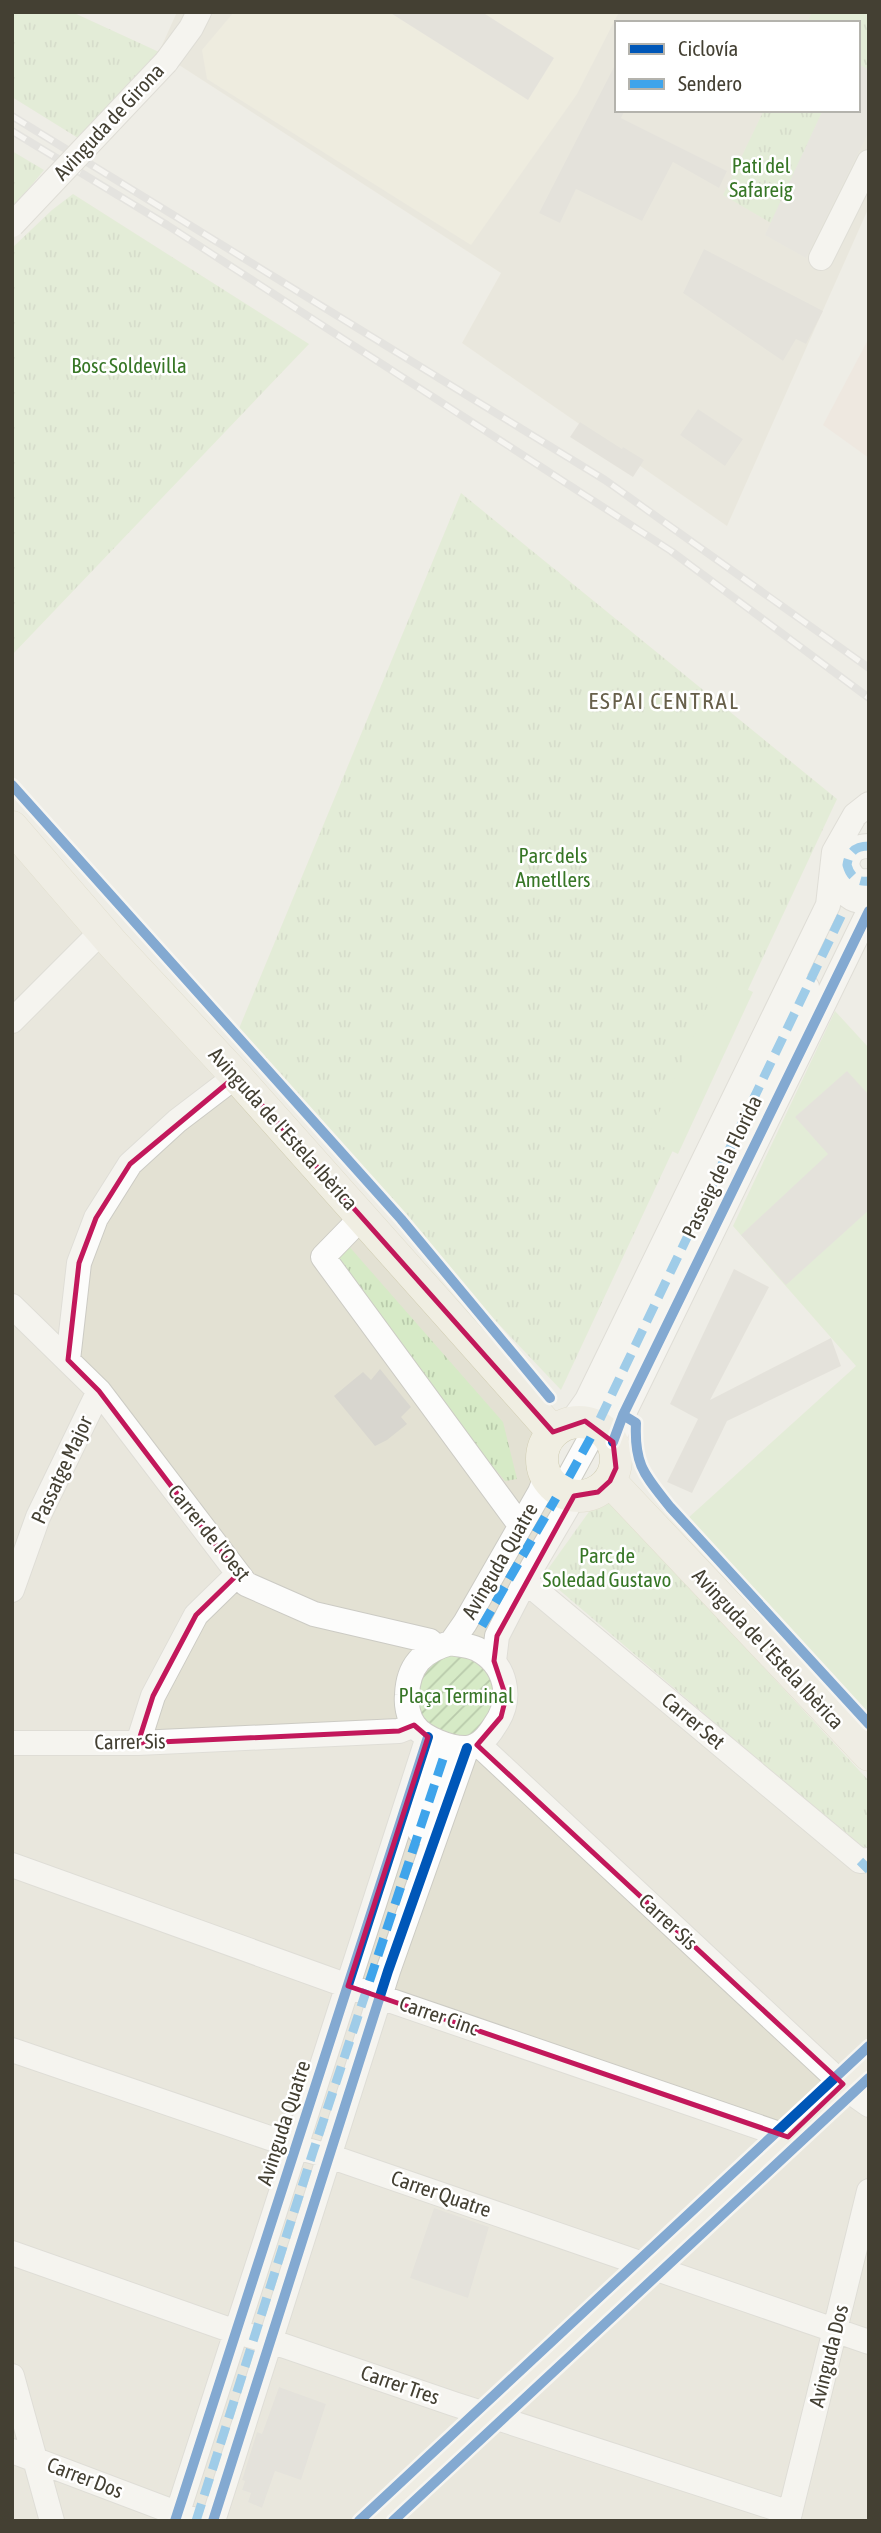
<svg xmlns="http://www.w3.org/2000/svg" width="881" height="2533" font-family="'Asap Condensed',sans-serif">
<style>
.residential{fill:#e3e1d3;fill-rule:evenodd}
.education{fill:#edead8}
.medical{fill:#eee2da}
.grass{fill:url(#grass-tufts)}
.garden{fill:url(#garden-furrows)}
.pitch{fill:#d6eac6}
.parking{fill:#dddcd6}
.building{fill:#d8d6cf}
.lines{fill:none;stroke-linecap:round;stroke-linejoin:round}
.minor-casing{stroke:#cccbc4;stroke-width:26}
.major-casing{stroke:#d1cdb3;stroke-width:33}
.minor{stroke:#fcfcfb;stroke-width:24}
.major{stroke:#f0eee2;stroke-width:32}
.rail-casing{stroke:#d8d8d7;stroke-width:8}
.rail{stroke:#fff;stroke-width:5;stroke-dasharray:16;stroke-linecap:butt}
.minor-bridge-casing{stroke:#cccbc4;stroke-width:26;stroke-linecap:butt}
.minor-bridge{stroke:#fcfcfb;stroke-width:24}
.quiet{stroke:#3fa4eb;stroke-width:9;stroke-dasharray:18 9;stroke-linecap:butt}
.cycleway-casing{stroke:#fff;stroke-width:15}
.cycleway{stroke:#0057b8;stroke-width:10}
.marked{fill:none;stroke:#c2185b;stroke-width:5;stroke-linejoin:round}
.labels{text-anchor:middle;stroke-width:5;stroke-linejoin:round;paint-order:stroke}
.street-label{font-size:21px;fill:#444033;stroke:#fff}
.park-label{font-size:21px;fill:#377626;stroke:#fff}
.neighbourhood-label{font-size:23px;letter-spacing:2px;fill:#67604a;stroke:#fff}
</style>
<defs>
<pattern id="grass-tufts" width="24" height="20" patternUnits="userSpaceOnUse" patternTransform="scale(1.75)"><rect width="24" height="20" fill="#d6eac6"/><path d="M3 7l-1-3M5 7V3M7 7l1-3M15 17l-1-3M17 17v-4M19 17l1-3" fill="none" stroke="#b9caab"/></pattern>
<pattern id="garden-furrows" width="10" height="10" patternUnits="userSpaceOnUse" patternTransform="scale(1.75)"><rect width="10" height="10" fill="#d6eac6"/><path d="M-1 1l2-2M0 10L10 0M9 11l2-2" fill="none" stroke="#b9caab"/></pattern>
</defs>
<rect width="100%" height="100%" fill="#eeede6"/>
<!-- residential -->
<path class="residential" d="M177 12H869V207L727 526 462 343 501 273 159 52ZM617 23H858V110H617Z
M12 827 553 1432 543 1448 541 1461 546 1477 561 1491 574 1496 526 1581 869 1870V2521H12Z"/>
<!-- education -->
<path class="education" d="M234 12H619L577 94 471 245 207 79 202 50Z"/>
<!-- medical -->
<path class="medical" d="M869 338V458L823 425Z"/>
<!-- grass -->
<path class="grass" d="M12 12H72L159 52 78 138 12 97Z
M812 12H869V70L858 64V23H807Z
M764 110H823L771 223 723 195Z
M12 151 44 170 12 209Z
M73 194 309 344 12 655V248L52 210Z
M461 493 837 799 561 1390 233 1043Z
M347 1244 503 1422 517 1479 505 1481 496 1470 486 1468 332 1257Z
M596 1502 611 1503 869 1781V1847L861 1848 543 1576Z"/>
<!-- garden -->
<path class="garden" d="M451 1643 504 1680 478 1744 428 1737 407 1679Z"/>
<!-- pitch -->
<path class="pitch" d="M721 977 753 992 678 1154 647 1139Z
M835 1011 869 1048V1714L687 1519 856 1366 733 1226Z"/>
<!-- parking -->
<path class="parking" d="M858 64 869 70V131L806 258 765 235 823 110H858Z"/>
<!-- building -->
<path class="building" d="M389 12H482L554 58 528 100Z
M617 61V110H625L621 118 727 171 719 188 673 162 642 221 576 189 560 223 539 213Z
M704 249 823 311 806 344 796 339 783 361 683 293Z
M698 409 743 439 725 466 680 435Z
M580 422 622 449 623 447 644 460 633 477 570 437Z
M847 1071 869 1095V1210L786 1285 741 1235 828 1154 795 1117Z
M734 1269 769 1287 710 1400 831 1338 841 1366 727 1421 692 1493 667 1482 698 1419 670 1404Z
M380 1369 411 1407 401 1417 407 1424 387 1440 375 1446 334 1396 363 1372 371 1380Z
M434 2208 489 2227 468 2298 410 2278Z
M279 2387 326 2404 301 2480 275 2471 262 2508 248 2502 251 2493 242 2490 245 2481 242 2480 257 2432 262 2434Z"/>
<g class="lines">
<!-- minor casing -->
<g class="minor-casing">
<path id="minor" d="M166 62 191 28 199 12
M821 258 869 162
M869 846C855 846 849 852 847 865 850 876 857 883 869 881
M833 876C840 890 851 904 869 901
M12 1021 102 931
M362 1217 323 1257 520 1525
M12 1306 99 1391 246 1584 314 1614 430 1641 437 1647
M68 1360 79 1263 96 1218 130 1164 177 1121 236 1076
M600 1419 807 987
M572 1421 587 1400 828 905 834 852 855 815 869 804
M613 1442 623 1415 869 911
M569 1477 591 1437
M525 1581 860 1861 869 1860
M12 1590 38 1517 99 1391
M451 1643C459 1645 469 1645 477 1649 506 1664 514 1698 495 1725 489 1735 479 1747 467 1748 451 1749 423 1738 414 1725 408 1717 406 1704 407 1695 408 1666 423 1650 451 1643Z
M451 1643 465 1623 540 1492 546 1477
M494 1661 497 1636 533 1566 574 1496
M12 1743H138L399 1731 414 1725
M138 1743 153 1696 196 1615 238 1574
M478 1744 852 2093 869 2105
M420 1832 444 1756
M12 1865 348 1986 788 2137
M12 2050 296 2147 329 2156 869 2342
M12 2253 236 2332 270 2341 454 2404 790 2513
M12 2376 52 2521
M12 2451 192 2519
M175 2521 428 1737
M213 2521 388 1971 467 1748
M788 2521 869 2191"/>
</g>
<!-- major casing -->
<g class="major-casing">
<path id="major" d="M12 827 113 944 236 1076 553 1432
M542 1459a37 37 0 1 1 74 0a37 37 0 1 1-74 0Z
M610 1481 869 1755
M374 2521 869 2060"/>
</g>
<!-- minor -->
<use href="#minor" class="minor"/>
<!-- major -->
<use href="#major" class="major"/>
<!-- rail casing -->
<g class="rail-casing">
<path id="rail" d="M12 116 605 480 869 668
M12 131 167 225 671 551 869 698"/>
</g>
<!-- rail -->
<use href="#rail" class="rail"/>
<!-- minor-bridge casing -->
<g class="minor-bridge-casing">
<path id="minor-bridge" d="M12 225 166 62"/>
</g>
<!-- minor-bridge -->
<use href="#minor-bridge" class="minor-bridge"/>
<!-- quiet -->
<path class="quiet" d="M869 846C855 846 849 852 847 865 850 876 857 883 869 881
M600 1419 845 908
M569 1477 591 1437
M482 1626 556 1498
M860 1861 869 1870
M196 2521 313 2152 444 1756"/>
<!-- cycleway casing -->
<g class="cycleway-casing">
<path id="cycleway" d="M12 785 401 1219 550 1398
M623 1415 636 1423C634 1466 645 1475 670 1507L869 1724
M613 1442 623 1415 869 911
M175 2521 428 1737
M213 2521 388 1971 467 1748
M359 2521 869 2046
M393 2521 869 2078"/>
</g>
<!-- cycleway -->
<use href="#cycleway" class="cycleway"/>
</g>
<!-- marked area -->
<path d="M0 0H881V2533H0ZM236 1076 553 1432 585 1421 613 1442 616 1468 610 1481 598 1492 574 1496 497 1636 494 1661 506 1697 501 1717 477 1745 843 2084 788 2137 348 1986 428 1737 414 1725 399 1731 138 1743 153 1696 196 1615 238 1574 99 1391 68 1360 79 1263 96 1218 130 1164Z" fill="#eeede6" fill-opacity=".55" fill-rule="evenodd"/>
<path class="marked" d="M236 1076 553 1432 585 1421 613 1442 616 1468 610 1481 598 1492 574 1496 497 1636 494 1661 506 1697 501 1717 477 1745 843 2084 788 2137 348 1986 428 1737 414 1725 399 1731 138 1743 153 1696 196 1615 238 1574 99 1391 68 1360 79 1263 96 1218 130 1164Z"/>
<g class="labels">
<!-- street labels -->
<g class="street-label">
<text transform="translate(109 122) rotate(-47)" y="7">Avinguda de Girona</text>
<text transform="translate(283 1129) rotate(48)" y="7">Avinguda de l'Estela Ibèrica</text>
<text transform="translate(722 1167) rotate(-64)" y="7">Passeig de la Florida</text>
<text transform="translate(62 1470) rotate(-65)" y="7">Passatge Major</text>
<text transform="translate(209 1533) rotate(51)" y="7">Carrer de l'Oest</text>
<text transform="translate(500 1561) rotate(-60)" y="7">Avinguda Quatre</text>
<text transform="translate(768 1649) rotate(47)" y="7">Avinguda de l'Estela Ibèrica</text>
<text transform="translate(693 1721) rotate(40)" y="7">Carrer Set</text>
<text transform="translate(130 1742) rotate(-1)" y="7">Carrer Sis</text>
<text transform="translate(668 1922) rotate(43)" y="7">Carrer Sis</text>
<text transform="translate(439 2016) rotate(19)" y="7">Carrer Cinc</text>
<text transform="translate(284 2123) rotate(-72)" y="7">Avinguda Quatre</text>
<text transform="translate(441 2194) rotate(19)" y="7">Carrer Quatre</text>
<text transform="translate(829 2356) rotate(-76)" y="7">Avinguda Dos</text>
<text transform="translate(400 2385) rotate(19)" y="7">Carrer Tres</text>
<text transform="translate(85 2478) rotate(21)" y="7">Carrer Dos</text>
</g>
<!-- park labels -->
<g class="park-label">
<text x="761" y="173">Pati del<tspan x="761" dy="24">Safareig</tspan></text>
<text x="129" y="373">Bosc Soldevilla</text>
<text x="553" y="863">Parc dels<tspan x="553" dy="24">Ametllers</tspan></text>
<text x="607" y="1563">Parc de<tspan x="607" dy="24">Soledad Gustavo</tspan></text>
<text x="456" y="1703">Plaça Terminal</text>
</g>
<!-- neighbourhood labels -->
<g class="neighbourhood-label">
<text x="664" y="709">ESPAI CENTRAL</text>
</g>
</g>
<!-- border -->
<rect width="881" height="2533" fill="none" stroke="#444033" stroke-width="28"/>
<!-- legend -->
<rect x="615" y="21" width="245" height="91" fill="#ffffff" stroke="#b4b3ad" stroke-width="2"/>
<rect x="629" y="44" width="35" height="10" fill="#0057b8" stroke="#b4b3ad" stroke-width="2"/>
<text x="678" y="56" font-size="21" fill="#444033">Ciclovía</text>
<rect x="629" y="79" width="35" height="10" fill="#3fa4eb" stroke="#b4b3ad" stroke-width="2"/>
<text x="678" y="91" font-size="21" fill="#444033">Sendero</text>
</svg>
